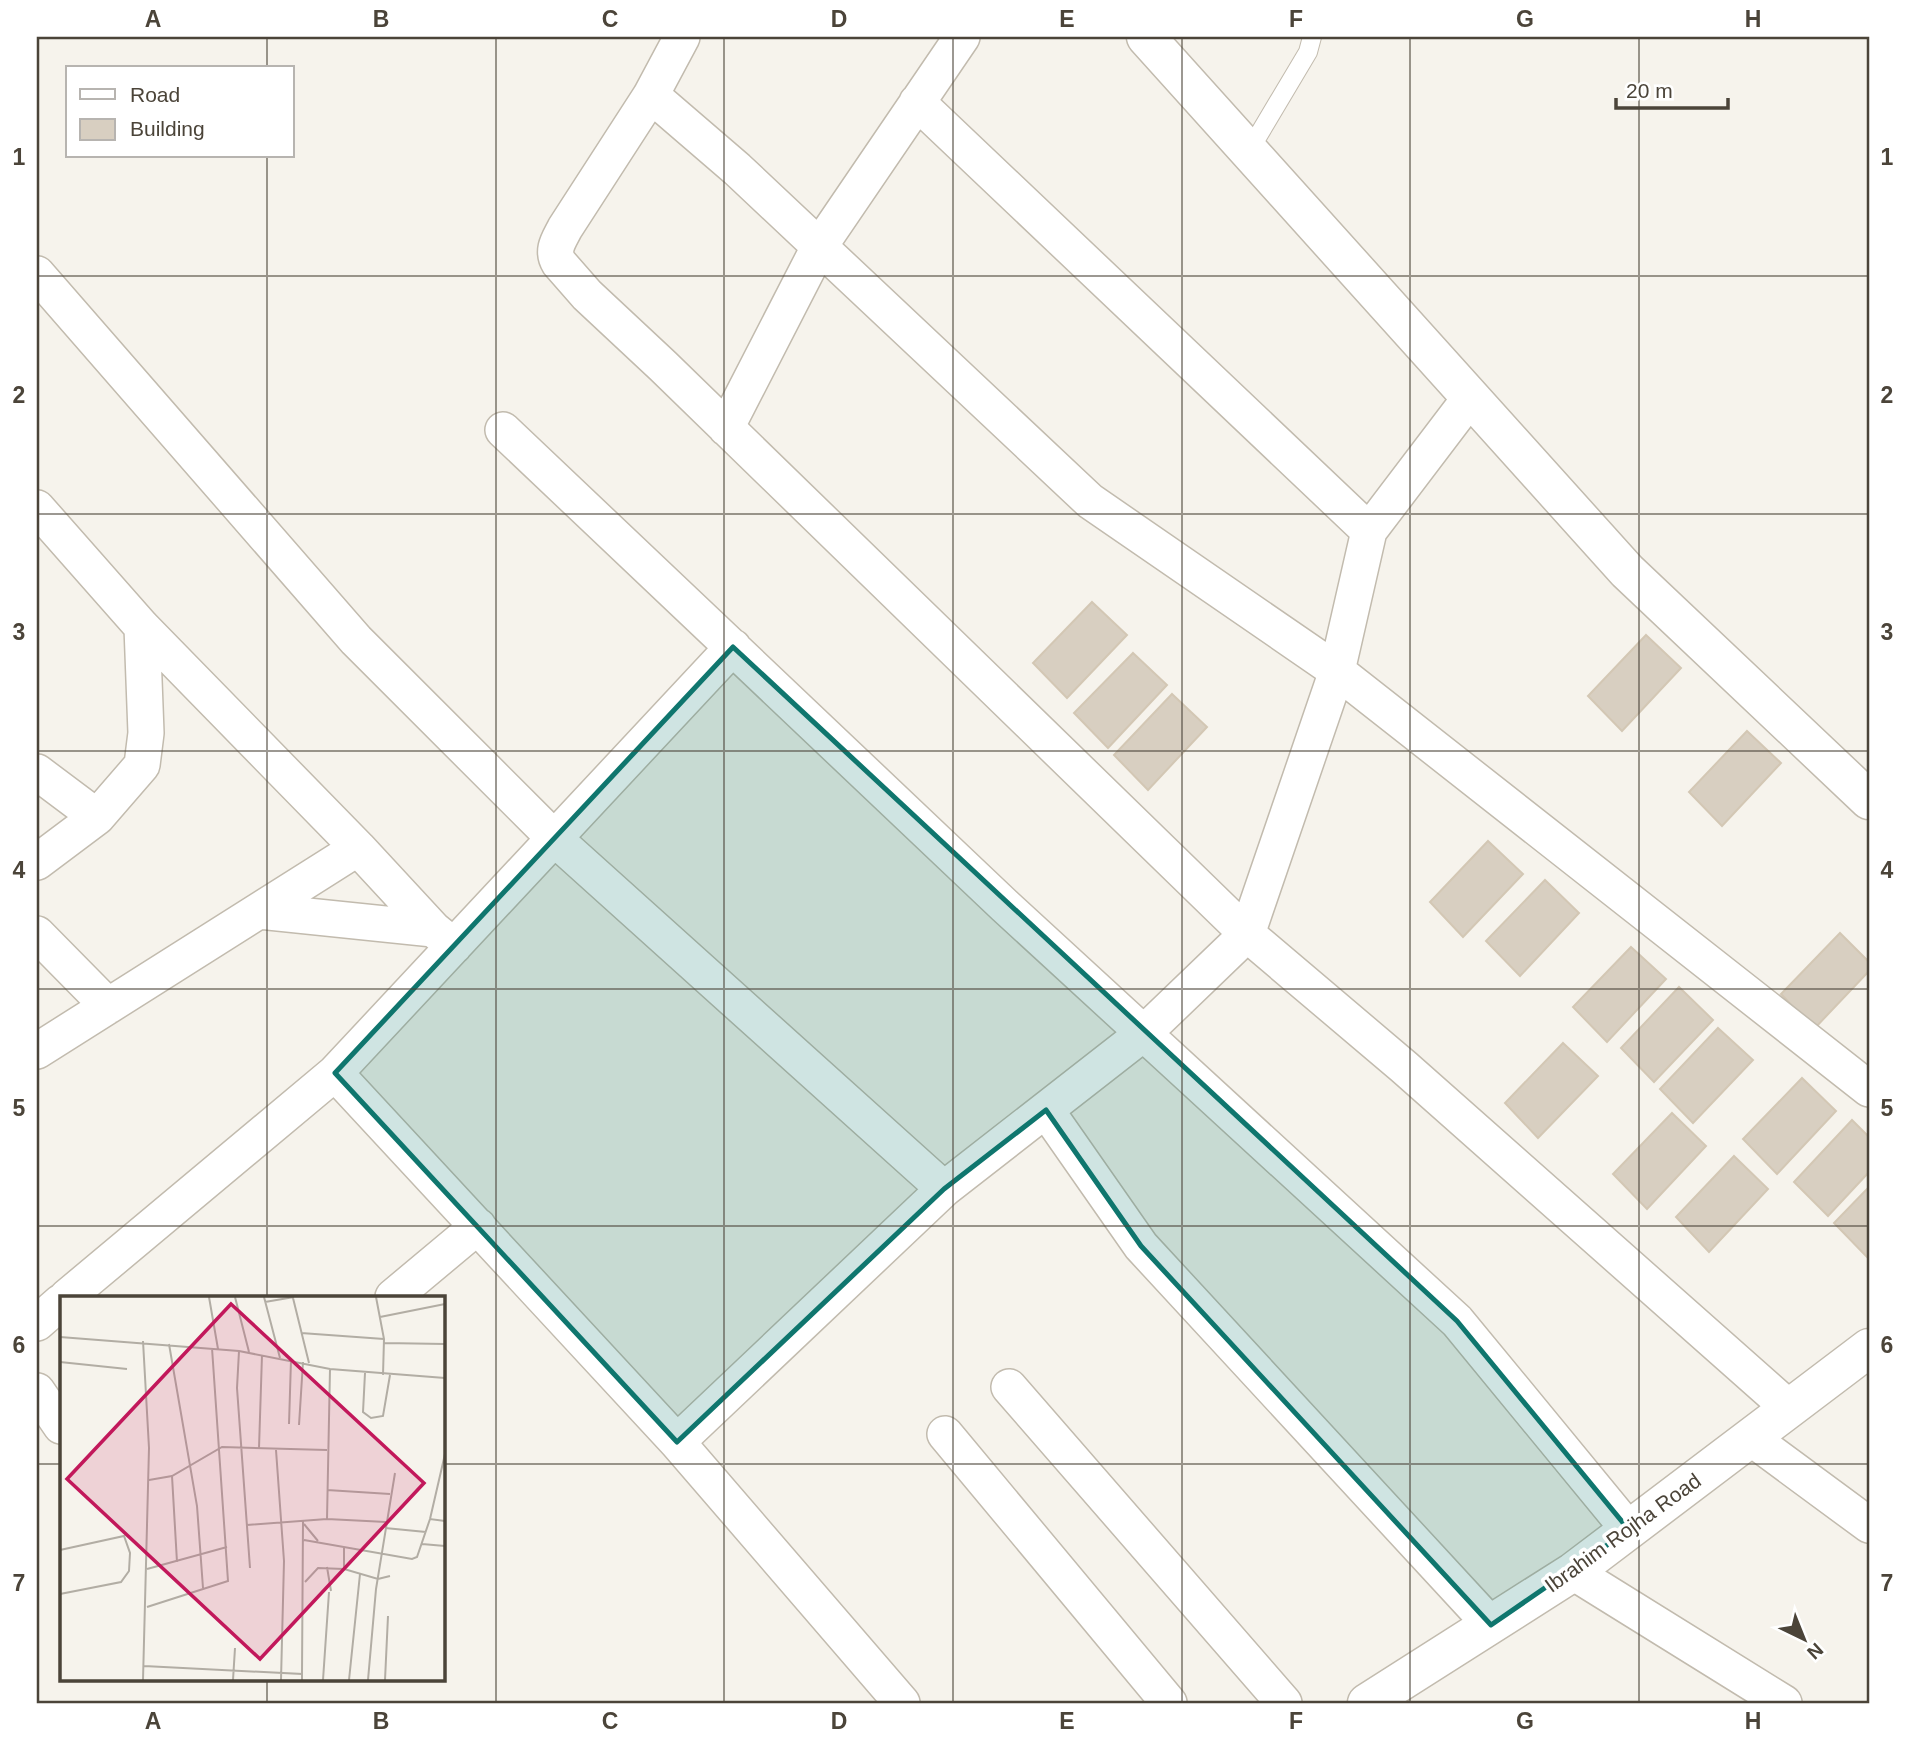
<svg xmlns="http://www.w3.org/2000/svg" width="1906" height="1740" font-family="Arial,sans-serif">
<style>
.building{fill:#d8cfc1;stroke:#d3c7b4;stroke-width:2}
.lines{fill:none;stroke-linecap:round;stroke-linejoin:round}
.service-casing{stroke:#c2bbae;stroke-width:20}
.minor-casing{stroke:#c2bbae;stroke-width:38}
.tertiary-casing{stroke:#c2bbae;stroke-width:41}
.service{stroke:#fff;stroke-width:18}
.minor{stroke:#fff;stroke-width:35}
.tertiary{stroke:#fff;stroke-width:38}
.marked{fill:#0f766e;fill-opacity:0.2;stroke:#0f766e;stroke-width:5;stroke-linejoin:round}
.grid{fill:none;stroke:#4b4439;stroke-width:2;stroke-opacity:0.55}
.labels{text-anchor:middle;stroke-width:7;stroke-linejoin:round;paint-order:stroke}
.street-label{font-size:21px;fill:#4b4439;stroke:#fff}
.inset-road{fill:none;stroke:#b2ada4;stroke-width:2}
.view{fill:#c2185b;fill-opacity:0.15;stroke:#c2185b;stroke-width:3.5}
.inset-edge{fill:none;stroke:#4b4439;stroke-width:3.5}
.neatline{fill:none;stroke:#4b4439;stroke-width:2.5}
.grid-label{font-size:23px;text-anchor:middle;font-weight:bold;fill:#4b4439}
</style>
<rect width="100%" height="100%" fill="#f6f3ec"/>
<!-- building -->
<path class="building" d="M1092 602 1127 635 1067 698 1033 663Z
M1646 635 1681 668 1622 731 1588 696Z
M1133 653 1167 685 1108 748 1074 713Z
M1172 694 1207 727 1148 790 1114 755Z
M1747 731 1781 763 1722 826 1689 792Z
M1488 841 1523 874 1463 937 1430 902Z
M1545 880 1579 913 1520 976 1486 941Z
M1840 933 1869 962V971L1814 1029 1781 994Z
M1631 947 1666 979 1607 1042 1573 1007Z
M1679 987 1713 1020 1654 1082 1621 1048Z
M1718 1028 1753 1060 1693 1123 1660 1089Z
M1563 1043 1598 1076 1538 1138 1505 1103Z
M1802 1078 1836 1111 1777 1174 1743 1139Z
M1672 1113 1706 1146 1647 1209 1613 1174Z
M1852 1120 1869 1137V1172L1828 1216 1794 1182Z
M1734 1156 1768 1189 1709 1252 1676 1217Z
M1869 1187V1256L1868 1258 1834 1223Z"/>
<g class="lines">
<!-- service casing -->
<g class="service-casing">
<path id="service" d="M1249 151 1308 52 1312 37"/>
</g>
<!-- minor casing -->
<g class="minor-casing">
<path id="minor" d="M682 37 651 95 565 228C559 240 551 250 559 263L587 295 663 366 1247 934 1404 1067 1790 1409
M651 95 737 169 1090 501 1337 671 1869 1089
M917 102 1369 531
M37 274 356 640 555 839 944 1189
M726 428 819 247 962 37
M503 430 1005 906 1457 1321 1629 1530
M37 508 142 627 358 848 433 929 454 946
M37 772 97 817
M37 862 97 817 142 765 146 733 142 627
M259 911 433 929
M37 934 108 1006
M37 1051 358 848
M335 1073 677 1442 902 1703
M1046 1110 1141 1246 1491 1625
M67 1297 335 1073 733 647
M393 1297 478 1226
M37 1323 61 1302
M1009 1387 1284 1703
M37 1391 61 1426
M945 1434 1169 1703
M1751 1438 1869 1525
M677 1442 944 1189 1144 1033 1247 934 1337 671 1369 531 1470 398
M1573 1572 1784 1703"/>
</g>
<!-- tertiary casing -->
<g class="tertiary-casing">
<path id="tertiary" d="M1146 37 1627 571 1869 800
M1367 1703 1573 1572 1869 1348"/>
</g>
<!-- service -->
<use href="#service" class="service"/>
<!-- minor -->
<use href="#minor" class="minor"/>
<!-- tertiary -->
<use href="#tertiary" class="tertiary"/>
</g>
<!-- marked area -->
<path class="marked" d="M733 647 1457 1321 1629 1530 1491 1625 1141 1246 1046 1110 944 1189 677 1442 335 1073Z"/>
<!-- grid -->
<path class="grid" d="M267 37V68M496 37V1703M724 37V1703M953 37V1703M1182 37V1703M1410 37V1703M1639 37V1703M267 156V1297M37 276H1869M37 514H1869M37 751H1869M37 989H1869M37 1226H1869M37 1464H61M443 1464H1869M267 1679V1703"/>
<g class="labels">
<!-- street labels -->
<g class="street-label">
<text transform="translate(1623 1533) rotate(-36)" y="7">Ibrahim Rojha Road</text>
</g>
</g>
<!-- overview -->
<g transform="translate(60 1296)">
<rect width="385" height="385" fill="#f6f3ec"/>
<path class="inset-road" d="M149 1 158 53M175 1 189 56M204 1 220 62M316 1 324 43 323 79M233 2 249 67M205 6 234 1M320 21 385 8M241 37 324 43M0 41 179 55 270 73 385 82M83 45 89 152 83 384M324 47 385 48M109 48 137 210 143 292M179 55 177 92 190 272M0 66 67 73M305 77 303 116 311 122 323 120 330 79M229 128 231 64M239 129 243 66M199 152 202 59M216 154 224 265 221 384M112 180 117 266M89 184 112 180 162 151 267 154M267 194 330 198M267 223 270 73M370 223 385 158M244 228 258 245M187 229 267 223 326 226M325 232 366 236M244 244 352 263 357 261 370 223 385 225M362 248 385 250M284 251V273L318 283 330 280M0 254 64 240 70 257 69 275 61 286 0 298M267 271 271 295M87 273 167 251M245 286 258 272 284 273M87 311 168 285 152 52M84 370 242 378V384M242 378 243 225M173 384 175 352M263 384 269 296M289 384 300 278M308 384 316 293 335 177M325 384 328 320"/>
<path class="view" d="M171 8 364 187 200 363 7 183Z"/>
<rect width="385" height="385" class="inset-edge"/>
</g>
<!-- border -->
<rect width="1906" height="1740" fill="none" stroke="#ffffff" stroke-width="77"/>
<!-- legend -->
<rect x="66" y="66" width="228" height="91" fill="#ffffff" stroke="#b7b4b0" stroke-width="2"/>
<rect x="80" y="89" width="35" height="10" fill="#ffffff" stroke="#b7b4b0" stroke-width="2"/>
<text x="130" y="102" font-size="21" fill="#4b4439">Road</text>
<rect x="80" y="119" width="35" height="21" fill="#d8cfc1" stroke="#b7b4b0" stroke-width="2"/>
<text x="130" y="136" font-size="21" fill="#4b4439">Building</text>
<!-- north arrow -->
<g transform="translate(1804 1639) rotate(137)" stroke="#ffffff" stroke-width="5" paint-order="stroke">
<path d="M0-5L12 26L0 18L-12 26Z" fill="#4b4439"/>
<text y="-10" font-size="19" font-weight="bold" text-anchor="middle" fill="#4b4439">N</text>
</g>
<!-- scale -->
<path d="M1616 98v10h112v-10" fill="none" stroke="#4b4439" stroke-width="3.5"/>
<text x="1626" y="98" font-size="21" fill="#4b4439" stroke="#ffffff" stroke-width="5" paint-order="stroke">20 m</text>
<rect x="38" y="38" width="1830" height="1664" class="neatline"/>
<g class="grid-label">
<text x="153" y="27">A</text>
<text x="381" y="27">B</text>
<text x="610" y="27">C</text>
<text x="839" y="27">D</text>
<text x="1067" y="27">E</text>
<text x="1296" y="27">F</text>
<text x="1525" y="27">G</text>
<text x="1753" y="27">H</text>
<text x="19" y="165">1</text>
<text x="1887" y="165">1</text>
<text x="19" y="403">2</text>
<text x="1887" y="403">2</text>
<text x="19" y="640">3</text>
<text x="1887" y="640">3</text>
<text x="19" y="878">4</text>
<text x="1887" y="878">4</text>
<text x="19" y="1116">5</text>
<text x="1887" y="1116">5</text>
<text x="19" y="1353">6</text>
<text x="1887" y="1353">6</text>
<text x="19" y="1591">7</text>
<text x="1887" y="1591">7</text>
<text x="153" y="1729">A</text>
<text x="381" y="1729">B</text>
<text x="610" y="1729">C</text>
<text x="839" y="1729">D</text>
<text x="1067" y="1729">E</text>
<text x="1296" y="1729">F</text>
<text x="1525" y="1729">G</text>
<text x="1753" y="1729">H</text>
</g>
</svg>
